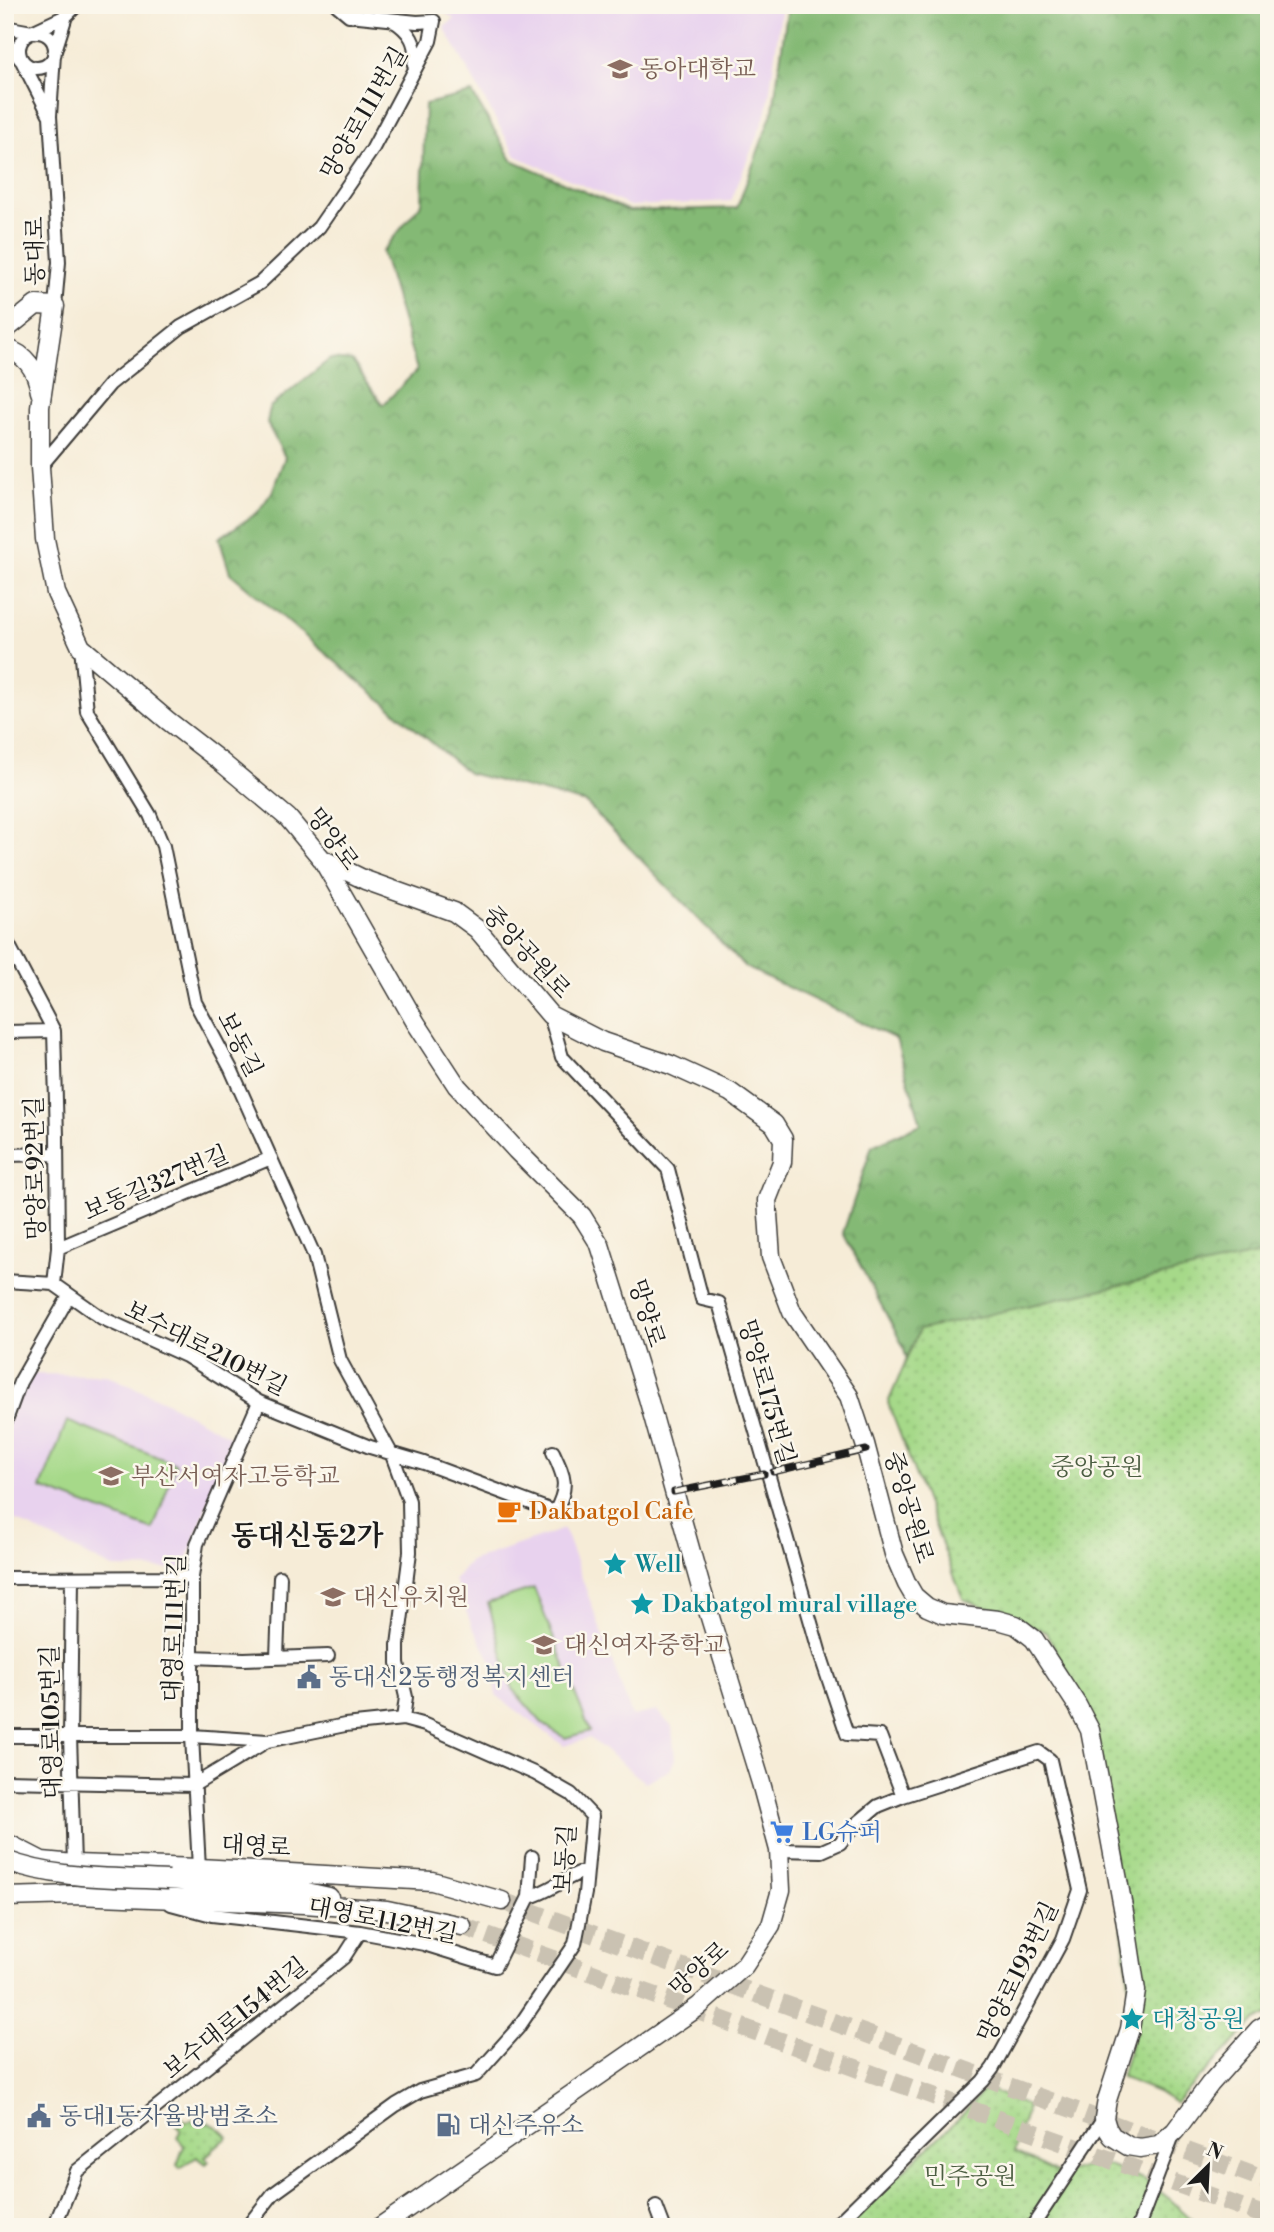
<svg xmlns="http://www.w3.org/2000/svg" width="1274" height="2232" font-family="'Libre Bodoni','Noto Serif KR',serif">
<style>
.built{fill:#e8d2ee}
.forest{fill:url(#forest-crowns);stroke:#506a48;stroke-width:2}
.park{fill:url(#park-dots);stroke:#617a52;stroke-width:2}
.pitch{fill:#a6d989;stroke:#617a52;stroke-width:2}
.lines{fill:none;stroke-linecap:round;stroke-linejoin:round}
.secondary-tunnel{stroke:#cac2b2;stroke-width:18;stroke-dasharray:18 9;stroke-linecap:butt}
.street-casing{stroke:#3d3b38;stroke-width:16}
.secondary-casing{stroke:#3d3b38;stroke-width:21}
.street{stroke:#fff;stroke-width:12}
.secondary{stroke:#fff;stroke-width:18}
.rail-casing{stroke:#1c1c1c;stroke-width:7}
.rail{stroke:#fbf7ec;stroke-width:4.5;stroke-dasharray:13;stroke-linecap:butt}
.secondary-bridge-casing{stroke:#3d3b38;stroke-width:21;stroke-linecap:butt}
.secondary-bridge{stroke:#fff;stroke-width:18}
.labels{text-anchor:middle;stroke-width:5;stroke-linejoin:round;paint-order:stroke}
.education-label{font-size:24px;fill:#785e54;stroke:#fbf7ec;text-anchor:start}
.street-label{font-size:24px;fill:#1c1c1c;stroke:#fbf7ec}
.park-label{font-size:24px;fill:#4c5e42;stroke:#fbf7ec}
.food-label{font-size:24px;fill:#c56008;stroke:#fbf7ec;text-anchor:start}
.culture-label{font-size:24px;fill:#0d838f;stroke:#fbf7ec;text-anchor:start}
.service-label{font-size:24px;fill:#4e5e75;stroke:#fbf7ec;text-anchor:start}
.shop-label{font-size:24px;fill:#366cbe;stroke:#fbf7ec;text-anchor:start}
.quarter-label{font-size:28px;font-weight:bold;fill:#1c1c1c;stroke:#fbf7ec}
</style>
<defs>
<pattern id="forest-crowns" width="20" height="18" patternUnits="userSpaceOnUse" patternTransform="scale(1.75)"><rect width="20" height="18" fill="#84b975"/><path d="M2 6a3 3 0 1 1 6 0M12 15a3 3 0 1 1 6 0" fill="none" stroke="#719e65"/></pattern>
<pattern id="park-dots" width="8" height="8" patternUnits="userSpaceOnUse" patternTransform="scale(1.75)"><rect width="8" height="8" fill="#a6d989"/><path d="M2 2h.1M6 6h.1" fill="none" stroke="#8eba76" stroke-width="1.8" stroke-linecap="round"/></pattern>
</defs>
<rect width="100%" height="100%" fill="#fbf7ec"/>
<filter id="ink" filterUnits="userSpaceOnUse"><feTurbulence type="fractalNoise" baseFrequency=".0143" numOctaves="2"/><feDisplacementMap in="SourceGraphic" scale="14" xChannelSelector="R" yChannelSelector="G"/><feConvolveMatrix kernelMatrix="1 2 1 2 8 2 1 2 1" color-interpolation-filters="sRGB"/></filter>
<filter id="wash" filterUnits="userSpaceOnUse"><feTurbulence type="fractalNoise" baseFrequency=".00686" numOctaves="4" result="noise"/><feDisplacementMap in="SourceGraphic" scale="28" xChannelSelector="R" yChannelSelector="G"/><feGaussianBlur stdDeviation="1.57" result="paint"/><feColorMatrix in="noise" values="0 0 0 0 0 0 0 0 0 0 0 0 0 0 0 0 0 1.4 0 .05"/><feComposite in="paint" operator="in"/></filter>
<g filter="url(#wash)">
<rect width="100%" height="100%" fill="#f6ecd7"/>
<!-- built -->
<path class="built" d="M432 5H782L767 111 731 201 630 206 516 156 444 27 455 19Z
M25 1374 107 1375 166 1402 231 1437 184 1569 113 1568 5 1515V1434Z
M564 1529 632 1716 657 1711 672 1727 675 1759 670 1770 645 1782 590 1738 564 1746 496 1695 492 1663 472 1626 454 1580 470 1561Z"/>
<!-- forest -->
<path class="forest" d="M788 5H1269V1474L1158 1984 1088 1648 956 1541 903 1346 843 1233 872 1146 921 1124 896 1039 745 967 586 803 468 773 230 573 219 538 257 513 272 492 285 457 267 423 270 407 330 359 352 361 383 405 417 370 382 252 422 203 425 104 472 93 512 160 629 211 737 208 773 110Z"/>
<!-- park -->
<path class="park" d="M1269 1252V2014L1254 2022 1175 2103 1158 2092 1121 2077 1135 2030 1096 1726 1046 1632 963 1599 888 1403 919 1330Z
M986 2088 1028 2106 1014 2152 1060 2174 1101 2163 1145 2180 1171 2200 1197 2224 1196 2227H844L960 2117Z
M176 2111 184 2122C202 2118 216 2122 228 2137L205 2157 209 2161 206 2164 197 2157 180 2168 177 2165 184 2146 177 2137 181 2130 169 2115Z"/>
<!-- pitch -->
<path class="pitch" d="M67 1421 176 1464 153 1530 41 1488Z
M534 1588 590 1731 565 1738 543 1724 513 1690 488 1603Z"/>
</g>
<g filter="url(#ink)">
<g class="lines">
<!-- secondary-tunnel -->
<path class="secondary-tunnel" d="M502 1901 1269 2181
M462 1926 1269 2217"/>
<!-- street casing -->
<g class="street-casing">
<path id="street" d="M392 20C410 31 418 43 414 65
M5 27 32 32 66 16 77 5
M19 50a18 18 0 1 1 36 0a18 18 0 1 1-36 0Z
M5 41 22 61 50 116 59 262 55 306
M50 116 54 54 66 16
M40 467 110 384 181 327 260 283 319 227 372 150 430 41 434 21 417 22 349 15 337 5
M81 647 87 711 150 815 163 846 195 1002 231 1069 314 1255 340 1360 392 1455 409 1501 410 1552 398 1645V1663L406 1697 403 1719
M5 938 54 1031 57 1136 58 1248 54 1284
M550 1015 562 1057 668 1169 702 1299 719 1303 820 1654 847 1734 880 1736 903 1796
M5 1032 54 1031
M5 1155 57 1154
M58 1248 271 1158
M5 1281 54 1284 102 1318 186 1356 259 1402 370 1447 424 1463 555 1512C569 1486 565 1478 553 1452
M5 1423 20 1382 69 1296
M5 1578 192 1577
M72 1579 70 1736 74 1864
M192 1657 244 1659 328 1656
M277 1657 280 1577
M5 1736H192L267 1741 345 1725 403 1719 425 1725 536 1774 571 1794 592 1816 585 1893 575 1944 518 2028 476 2075 420 2091 396 2105 273 2194 247 2227
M5 1781 194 1785 267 1741
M779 1850 822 1851 840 1843 853 1827 878 1806 903 1796 1039 1752 1050 1760 1080 1890 1063 1939 993 2068 983 2081 840 2221 831 2227
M199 1868 192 1736V1577L197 1544 259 1402
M529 1897C550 1892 566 1876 587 1870
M171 1904 212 1915 360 1932 424 1944 495 1966 529 1897 532 1857
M656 2206 664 2227
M54 2227 77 2171 344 1957 360 1932
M1032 2227 1104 2118
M1138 2227 1173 2135"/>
</g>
<!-- secondary casing -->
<g class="secondary-casing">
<path id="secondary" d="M5 330 36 305 55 306 40 407V467L45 539 56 593 81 647 167 720 220 761 288 818 322 859 416 1023 457 1086 516 1150 582 1216 600 1245 648 1398 701 1588 761 1783 779 1850 781 1890 771 1925 744 1966 698 2007 380 2227
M5 348C26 354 37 371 40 392
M322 859 365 880 454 912 477 929 550 1015 603 1042 671 1065 730 1092 774 1124 783 1139 782 1162 767 1200 771 1257 792 1312 849 1396 865 1444 894 1554 907 1584 914 1596 927 1607 943 1614 998 1620 1016 1625 1034 1639 1077 1705 1090 1730 1125 1918 1136 1991 1130 2029 1107 2100 1104 2118 1107 2128 1112 2136 1128 2146 1140 2148 1159 2145 1175 2131 1210 2084 1259 2029 1269 2023
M5 1842 42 1861
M19 1866 42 1861 74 1864 199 1868 432 1881 502 1901
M169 1880 302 1891 329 1897
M5 1897 75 1895 304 1904 387 1910 462 1926"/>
</g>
<!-- street -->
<use href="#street" class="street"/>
<!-- secondary -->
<use href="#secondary" class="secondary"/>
<!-- rail casing -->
<g class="rail-casing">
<path id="rail" d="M773 1472 866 1450
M674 1492 764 1474"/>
</g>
<!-- rail -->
<use href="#rail" class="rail"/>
<!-- secondary-bridge casing -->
<g class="secondary-bridge-casing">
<path id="secondary-bridge" d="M5 1860C57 1880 115 1877 169 1880"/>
</g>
<!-- secondary-bridge -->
<use href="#secondary-bridge" class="secondary-bridge"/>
</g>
</g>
<!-- icons -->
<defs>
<g id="university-bare" transform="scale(1.89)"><path d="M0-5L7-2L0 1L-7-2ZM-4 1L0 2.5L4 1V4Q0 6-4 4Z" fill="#8d6e63" stroke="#fbf7ec" stroke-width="2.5" paint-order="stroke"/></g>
<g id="school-bare" transform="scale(1.89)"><path d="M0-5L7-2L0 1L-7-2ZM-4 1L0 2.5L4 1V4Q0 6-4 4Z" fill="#8d6e63" stroke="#fbf7ec" stroke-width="2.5" paint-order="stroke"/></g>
<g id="cafe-bare" transform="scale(1.89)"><path d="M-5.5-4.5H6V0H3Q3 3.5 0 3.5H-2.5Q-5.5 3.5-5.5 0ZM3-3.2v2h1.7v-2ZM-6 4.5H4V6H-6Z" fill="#e8710a" stroke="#fbf7ec" stroke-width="2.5" paint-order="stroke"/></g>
<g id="sight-bare" transform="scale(1.89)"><path d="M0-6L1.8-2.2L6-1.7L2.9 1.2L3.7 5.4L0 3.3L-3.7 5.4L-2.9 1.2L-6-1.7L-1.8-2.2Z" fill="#0f9aa8" stroke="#fbf7ec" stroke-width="2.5" paint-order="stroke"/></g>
<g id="civic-bare" transform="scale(1.89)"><path d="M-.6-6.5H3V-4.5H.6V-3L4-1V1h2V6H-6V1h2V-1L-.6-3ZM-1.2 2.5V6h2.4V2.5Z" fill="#5c6f8a" stroke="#fbf7ec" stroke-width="2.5" paint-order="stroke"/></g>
<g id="supermarket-bare" transform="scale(1.89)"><path d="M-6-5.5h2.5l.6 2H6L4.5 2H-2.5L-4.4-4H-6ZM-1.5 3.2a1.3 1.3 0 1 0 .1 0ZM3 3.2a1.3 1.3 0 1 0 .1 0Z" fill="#3f7fe0" stroke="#fbf7ec" stroke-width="2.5" paint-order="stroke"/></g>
<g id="fuel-bare" transform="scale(1.89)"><path d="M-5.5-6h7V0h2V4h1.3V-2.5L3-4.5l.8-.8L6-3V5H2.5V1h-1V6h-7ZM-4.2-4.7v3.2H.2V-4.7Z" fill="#5c6f8a" stroke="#fbf7ec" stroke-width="2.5" paint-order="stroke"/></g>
</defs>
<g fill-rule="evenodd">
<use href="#university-bare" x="620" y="69"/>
<use href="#school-bare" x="111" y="1476"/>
<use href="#cafe-bare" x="509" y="1511"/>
<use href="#sight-bare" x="615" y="1564"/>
<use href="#school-bare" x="333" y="1597"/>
<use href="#sight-bare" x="642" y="1604"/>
<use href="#school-bare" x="544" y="1645"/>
<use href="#civic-bare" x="309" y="1677"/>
<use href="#supermarket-bare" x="782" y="1832"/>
<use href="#sight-bare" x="1132" y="2019"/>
<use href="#civic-bare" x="39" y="2116"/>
<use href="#fuel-bare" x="448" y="2125"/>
</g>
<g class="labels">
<!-- education labels -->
<g class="education-label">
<text x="640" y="77">동아대학교</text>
<text x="131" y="1484">부산서여자고등학교</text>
<text x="353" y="1605">대신유치원</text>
<text x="564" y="1653">대신여자중학교</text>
</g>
<!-- street labels -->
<g class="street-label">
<text transform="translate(364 113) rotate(-60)" y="8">망양로111번길</text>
<text transform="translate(35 251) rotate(-90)" y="8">동대로</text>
<text transform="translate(333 839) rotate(54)" y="8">망양로</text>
<text transform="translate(527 952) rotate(47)" y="8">중앙공원로</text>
<text transform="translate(240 1044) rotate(63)" y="8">보동길</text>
<text transform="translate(35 1168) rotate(-91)" y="8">망양로92번길</text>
<text transform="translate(156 1183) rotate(-23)" y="8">보동길327번길</text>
<text transform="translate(647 1313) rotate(72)" y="8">망양로</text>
<text transform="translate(206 1348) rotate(27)" y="8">보수대로210번길</text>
<text transform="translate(767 1392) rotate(74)" y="8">망양로175번길</text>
<text transform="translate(909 1507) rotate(73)" y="8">중앙공원로</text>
<text transform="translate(174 1628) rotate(-88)" y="8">대영로111번길</text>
<text transform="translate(51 1722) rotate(-91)" y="8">대영로105번길</text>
<text transform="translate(256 1846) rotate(3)" y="8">대영로</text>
<text transform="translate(565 1859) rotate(-86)" y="8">보동길</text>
<text transform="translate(383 1920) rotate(11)" y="8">대영로112번길</text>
<text transform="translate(699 1969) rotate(-42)" y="8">망양로</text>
<text transform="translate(1018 1972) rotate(-64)" y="8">망양로193번길</text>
<text transform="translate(235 2018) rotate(-39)" y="8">보수대로154번길</text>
</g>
<!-- park labels -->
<g class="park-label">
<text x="1097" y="1475">중앙공원</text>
<text x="970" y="2184">민주공원</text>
</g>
<!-- food labels -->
<g class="food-label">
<text x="529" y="1519">Dakbatgol Cafe</text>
</g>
<!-- culture labels -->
<g class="culture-label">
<text x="635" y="1572">Well</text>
<text x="662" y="1612">Dakbatgol mural village</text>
<text x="1152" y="2027">대청공원</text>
</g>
<!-- service labels -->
<g class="service-label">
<text x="329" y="1685">동대신2동행정복지센터</text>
<text x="59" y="2124">동대1동자율방범초소</text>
<text x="468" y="2133">대신주유소</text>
</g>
<!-- shop labels -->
<g class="shop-label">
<text x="802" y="1840">LG슈퍼</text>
</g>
<!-- quarter labels -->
<g class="quarter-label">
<text x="307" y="1545">동대신동2가</text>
</g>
</g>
<!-- margin -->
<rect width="1274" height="2232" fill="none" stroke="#fbf7ec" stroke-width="28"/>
<!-- north arrow -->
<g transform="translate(1208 2166) rotate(24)" stroke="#fbf7ec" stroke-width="5" paint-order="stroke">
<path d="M0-5L12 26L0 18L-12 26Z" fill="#1c1c1c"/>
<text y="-10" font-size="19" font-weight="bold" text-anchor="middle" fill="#1c1c1c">N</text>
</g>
</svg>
